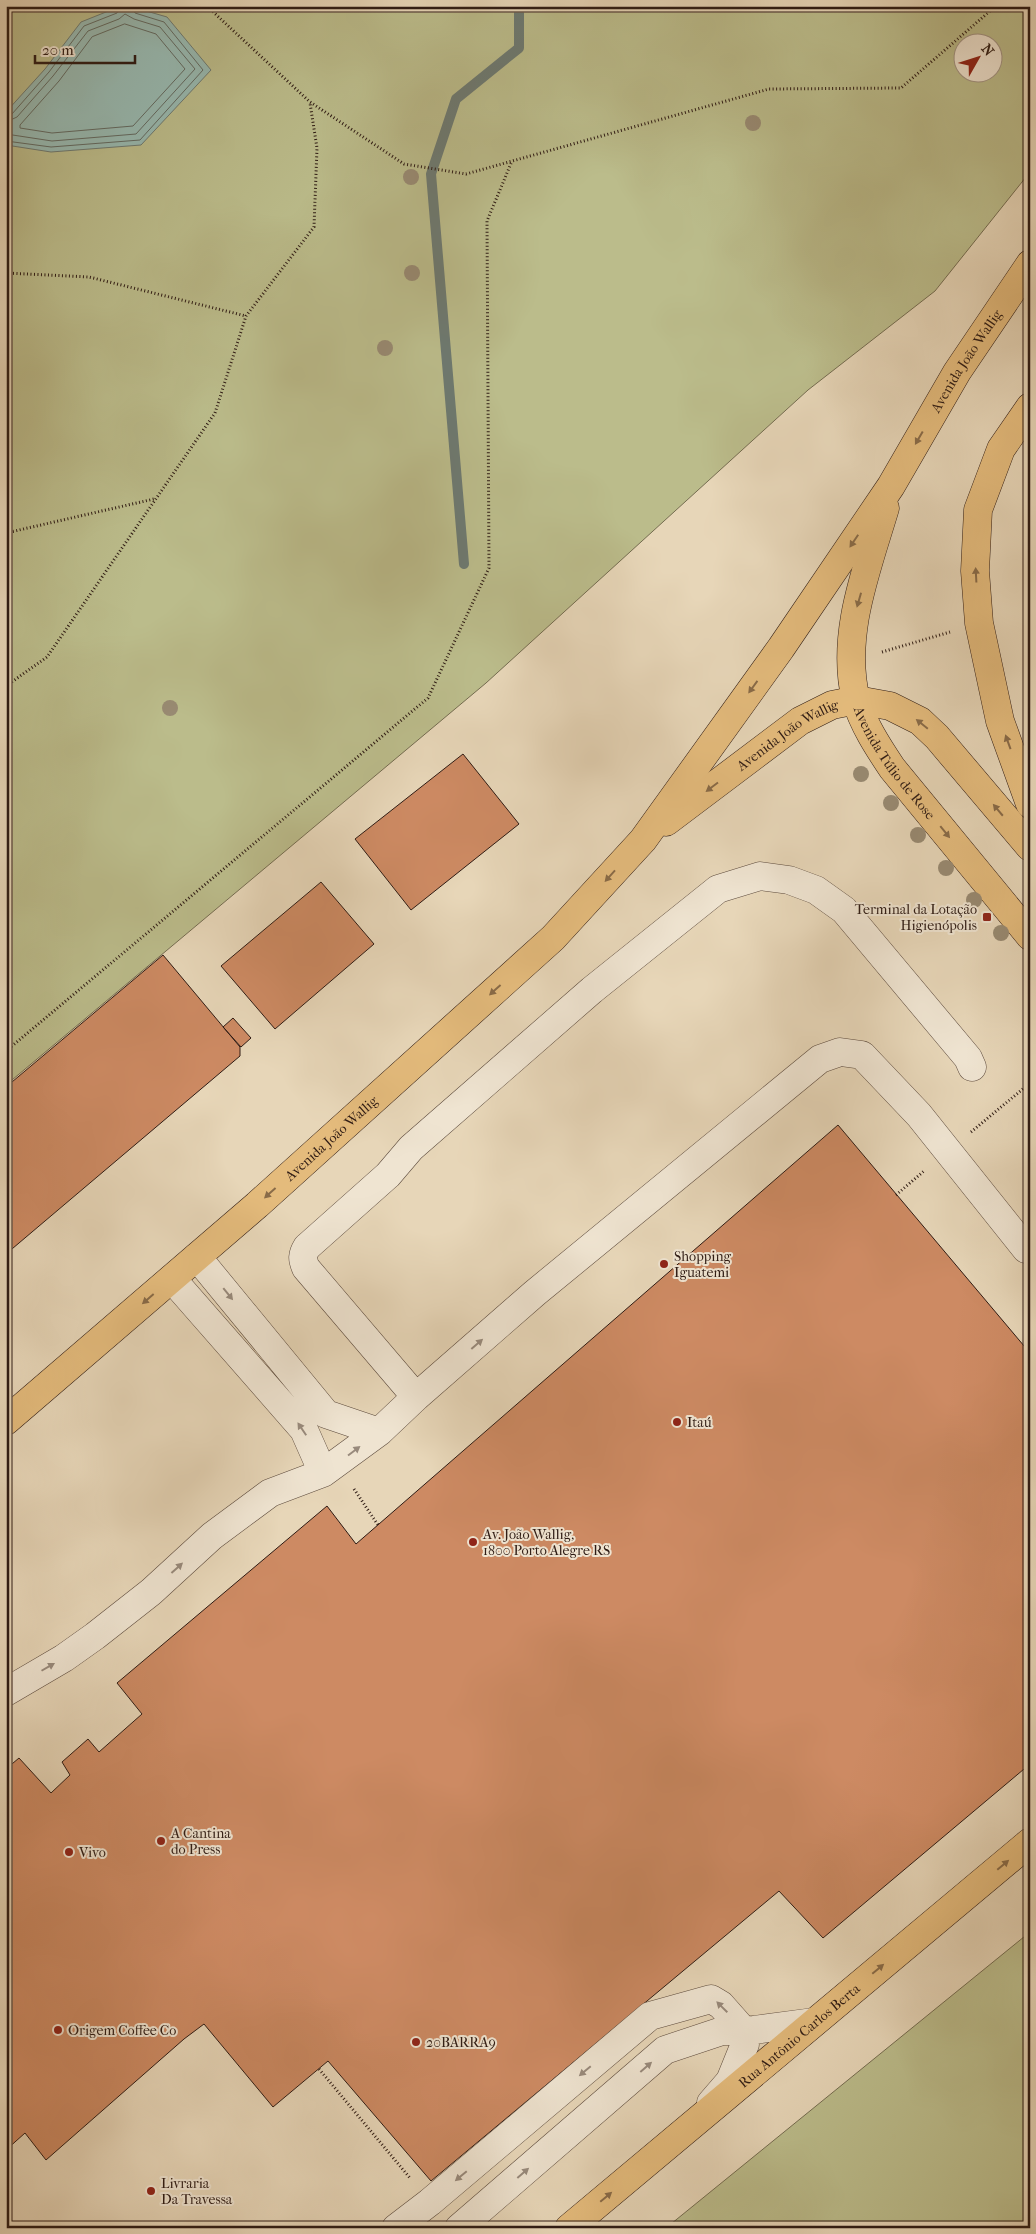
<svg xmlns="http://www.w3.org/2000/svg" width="1036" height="2234" font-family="'IM FELL French Canon',serif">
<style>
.green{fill:#bbbc8b;stroke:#746c50;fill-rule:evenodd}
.water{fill:#97b9b1;stroke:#6d7a72}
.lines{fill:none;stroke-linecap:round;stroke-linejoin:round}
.shore{stroke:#626a62;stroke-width:1}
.stream{stroke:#6d7a72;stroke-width:10}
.building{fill:#cd8a63;stroke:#2e1b14}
.minor-casing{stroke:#5c4a3d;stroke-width:29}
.major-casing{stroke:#2e1b14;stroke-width:29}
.path{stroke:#2e1b14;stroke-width:3;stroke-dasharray:1 2.5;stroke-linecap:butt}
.minor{stroke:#efe4d1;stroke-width:28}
.major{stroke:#e4bb7c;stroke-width:28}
.tree{fill:#988a72}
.oneway{fill:#896b48}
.oneway2{fill:#988a7c}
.poi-dot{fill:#8f2418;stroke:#efe4d1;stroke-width:2}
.labels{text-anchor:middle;stroke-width:4;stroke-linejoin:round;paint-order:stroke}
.street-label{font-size:14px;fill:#2e1b14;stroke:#efe4d1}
.poi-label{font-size:14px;fill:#2e1b14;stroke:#efe4d1;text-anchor:start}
</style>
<rect width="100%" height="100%" fill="#e7d6b8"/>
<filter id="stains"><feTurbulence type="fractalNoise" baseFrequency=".004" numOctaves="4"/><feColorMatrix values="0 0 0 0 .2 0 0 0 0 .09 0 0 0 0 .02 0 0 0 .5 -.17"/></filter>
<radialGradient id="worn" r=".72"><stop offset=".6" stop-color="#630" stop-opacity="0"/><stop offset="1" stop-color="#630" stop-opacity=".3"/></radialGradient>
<!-- green -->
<path class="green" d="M6 6H1030V172L935 291 808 390 486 683 6 1085ZM964 42H994V72H964Z
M1030 1932V2228H666Z"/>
<!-- water -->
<path class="water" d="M121 6H129L167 17 211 70 141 145 51 152 6 145V112L45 69 81 22Z"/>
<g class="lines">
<!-- shore -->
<path class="shore" d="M125 24 156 34 185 69 133 126 52 133 20 128V125L59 81 92 37Z
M6 115 12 114 49 72 84 26 117 13 120 6
M6 122 17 117 53 76 88 31 119 19 125 14 134 19 160 27 195 69 136 134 52 141 6 134
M6 141 51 147 140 140 203 70 164 22 135 13 132 6"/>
<!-- stream -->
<path class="stream" d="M464 564 431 174 456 99 519 48V6"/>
</g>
<!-- building -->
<path class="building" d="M463 754 519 824 411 910 355 839Z
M321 882 374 944 275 1029 221 966Z
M163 955 240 1047V1056L6 1254V1087Z
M233 1018 251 1038 241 1047 223 1027Z
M838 1125 1030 1353V1764L823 1938 779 1891 431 2181 328 2061 273 2107 204 2024 184 2039 46 2160 25 2133 6 2150V1769L19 1758 51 1793 70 1775 62 1762 88 1739 99 1752 142 1714 117 1683 327 1506 356 1544Z"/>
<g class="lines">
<!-- minor casing -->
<g class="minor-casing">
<path id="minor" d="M197 1257 326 1414 379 1432
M172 1279 304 1430 323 1473
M416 1397 306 1268C302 1259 302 1255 307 1247L388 1175 411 1148 592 990 718 889 760 876 789 880 816 890 844 910 968 1058 972 1067
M6 1692 64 1658 95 1636 151 1592 212 1536 270 1493 323 1473 379 1432 416 1397 535 1293 820 1059 840 1052 862 1055 919 1115 1026 1249H1030
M396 2228 430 2202 650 2016 711 1999 721 2005 744 2031 745 2044 730 2081 711 2103
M459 2228 665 2050 722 2031 754 2030 814 2022"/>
</g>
<!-- major casing -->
<g class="major-casing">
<g id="major">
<path d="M1030 407 1001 449 978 510 975 571 979 623 1000 721 1030 804"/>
<path id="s1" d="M885 508C867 569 840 635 856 700 863 724 878 747 892 768L1030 936"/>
<path id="s2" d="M666 822 800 721 832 705 857 700 890 706 920 721 937 737 1030 847"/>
<path id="s3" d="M6 1421 257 1205 553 938 643 840 781 648 891 486 957 372 1030 264"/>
<path id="s4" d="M569 2228 1030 1842"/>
</g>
</g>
<!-- path -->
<path class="path" d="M204 6 210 9 310 102 404 164 466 174 769 89 901 88 990 11 989 6
M6 273 89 277 246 316
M6 533 154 499
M882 652 950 632
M6 686 47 657 215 413 246 316 314 227 317 148 310 103
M6 1051 428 698 489 568 487 221 512 161
M971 1132 1030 1083
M896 1195 924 1171
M354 1489 378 1525
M319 2069 410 2178"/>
<!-- minor -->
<use href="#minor" class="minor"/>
<!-- major -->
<use href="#major" class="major"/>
</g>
<!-- trees -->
<g class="tree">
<circle cx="753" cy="123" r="8"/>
<circle cx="411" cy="177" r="8"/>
<circle cx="412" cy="273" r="8"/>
<circle cx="385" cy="348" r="8"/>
<circle cx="170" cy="708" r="8"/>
<circle cx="861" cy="774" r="8"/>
<circle cx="891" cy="803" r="8"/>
<circle cx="918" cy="835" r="8"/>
<circle cx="946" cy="868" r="8"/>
<circle cx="974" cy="900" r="8"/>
<circle cx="1001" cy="933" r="8"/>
</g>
<!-- one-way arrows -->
<defs><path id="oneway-solid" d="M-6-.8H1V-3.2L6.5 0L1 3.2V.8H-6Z" transform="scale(1.25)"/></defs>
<g class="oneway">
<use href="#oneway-solid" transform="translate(919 438) rotate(120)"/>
<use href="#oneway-solid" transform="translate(854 541) rotate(124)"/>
<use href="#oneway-solid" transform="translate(976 575) rotate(-93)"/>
<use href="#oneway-solid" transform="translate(859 600) rotate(106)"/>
<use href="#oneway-solid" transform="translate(753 687) rotate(126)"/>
<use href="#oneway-solid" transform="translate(922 724) rotate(-141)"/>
<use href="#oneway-solid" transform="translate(1008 742) rotate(-110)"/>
<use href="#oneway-solid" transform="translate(712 787) rotate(143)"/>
<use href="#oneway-solid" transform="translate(998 810) rotate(-130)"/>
<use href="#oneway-solid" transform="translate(945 832) rotate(51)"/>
<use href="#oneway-solid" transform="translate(610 876) rotate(132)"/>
<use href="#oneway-solid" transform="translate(495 990) rotate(138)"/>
<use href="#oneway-solid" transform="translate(270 1193) rotate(138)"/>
<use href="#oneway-solid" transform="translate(148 1299) rotate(139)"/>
<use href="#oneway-solid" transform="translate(1003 1865) rotate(-40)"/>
<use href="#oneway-solid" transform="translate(878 1969) rotate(-40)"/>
<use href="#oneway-solid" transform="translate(606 2197) rotate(-40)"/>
</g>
<g class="oneway2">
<use href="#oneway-solid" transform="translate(228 1294) rotate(51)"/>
<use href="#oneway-solid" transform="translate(477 1344) rotate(-41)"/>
<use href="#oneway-solid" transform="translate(302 1429) rotate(-124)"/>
<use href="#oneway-solid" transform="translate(354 1451) rotate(-37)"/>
<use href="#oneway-solid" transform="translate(177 1568) rotate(-42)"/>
<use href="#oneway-solid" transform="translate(48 1667) rotate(-30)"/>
<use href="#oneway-solid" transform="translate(722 2007) rotate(-135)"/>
<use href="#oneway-solid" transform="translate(646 2067) rotate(-41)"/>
<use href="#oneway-solid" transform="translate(585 2071) rotate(140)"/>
<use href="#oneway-solid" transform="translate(523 2173) rotate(-41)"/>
<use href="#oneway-solid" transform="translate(461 2176) rotate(140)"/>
</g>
<!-- markers -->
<g class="poi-dot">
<rect x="982" y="912" width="10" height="10" rx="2.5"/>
<circle cx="664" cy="1264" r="5"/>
<circle cx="677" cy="1422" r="5"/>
<circle cx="473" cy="1542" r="5"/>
<circle cx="161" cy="1841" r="5"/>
<circle cx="69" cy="1852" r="5"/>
<circle cx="58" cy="2030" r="5"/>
<circle cx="416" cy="2042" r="5"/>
<circle cx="151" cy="2191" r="5"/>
</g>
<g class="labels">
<!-- street labels -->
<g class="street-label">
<text dy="5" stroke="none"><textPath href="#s3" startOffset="1441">Avenida João Wallig</textPath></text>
<text dy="5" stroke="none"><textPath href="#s2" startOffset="150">Avenida João Wallig</textPath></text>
<text dy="5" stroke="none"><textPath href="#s1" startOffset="271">Avenida Túlio de Rose</textPath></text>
<text dy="5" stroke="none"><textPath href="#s3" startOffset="431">Avenida João Wallig</textPath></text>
<text dy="5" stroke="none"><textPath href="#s4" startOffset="300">Rua Antônio Carlos Berta</textPath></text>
</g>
<!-- poi labels -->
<g class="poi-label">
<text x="977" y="914" text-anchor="end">Terminal da Lotação<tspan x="977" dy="16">Higienópolis</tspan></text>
<text x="674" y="1261">Shopping<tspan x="674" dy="16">Iguatemi</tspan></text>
<text x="687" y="1427">Itaú</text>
<text x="483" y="1539">Av. João Wallig,<tspan x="483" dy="16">1800 Porto Alegre RS</tspan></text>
<text x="171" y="1838">A Cantina<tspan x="171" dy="16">do Press</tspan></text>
<text x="79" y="1857">Vivo</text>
<text x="68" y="2035">Origem Coffee Co</text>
<text x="426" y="2047">20BARRA9</text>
<text x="161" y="2188">Livraria<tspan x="161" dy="16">Da Travessa</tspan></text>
</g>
</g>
<!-- margin -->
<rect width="1036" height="2234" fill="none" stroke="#e7d6b8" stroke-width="25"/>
<rect x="8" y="8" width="1021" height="2219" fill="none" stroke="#2e1b14" stroke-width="2.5"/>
<rect x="12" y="12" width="1011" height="2209" fill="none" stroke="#2e1b14"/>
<!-- north arrow -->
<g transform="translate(978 58) rotate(51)"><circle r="24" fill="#efe4d1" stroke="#a29485"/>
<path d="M0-4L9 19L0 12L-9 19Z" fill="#8f2418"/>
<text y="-8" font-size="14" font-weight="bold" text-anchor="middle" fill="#2e1b14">N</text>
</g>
<!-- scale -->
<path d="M35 55v8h100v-8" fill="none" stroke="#2e1b14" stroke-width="2.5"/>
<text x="42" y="55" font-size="15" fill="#2e1b14" stroke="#efe4d1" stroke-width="4" paint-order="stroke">20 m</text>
<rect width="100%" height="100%" filter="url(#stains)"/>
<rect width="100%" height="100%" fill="url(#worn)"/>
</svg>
